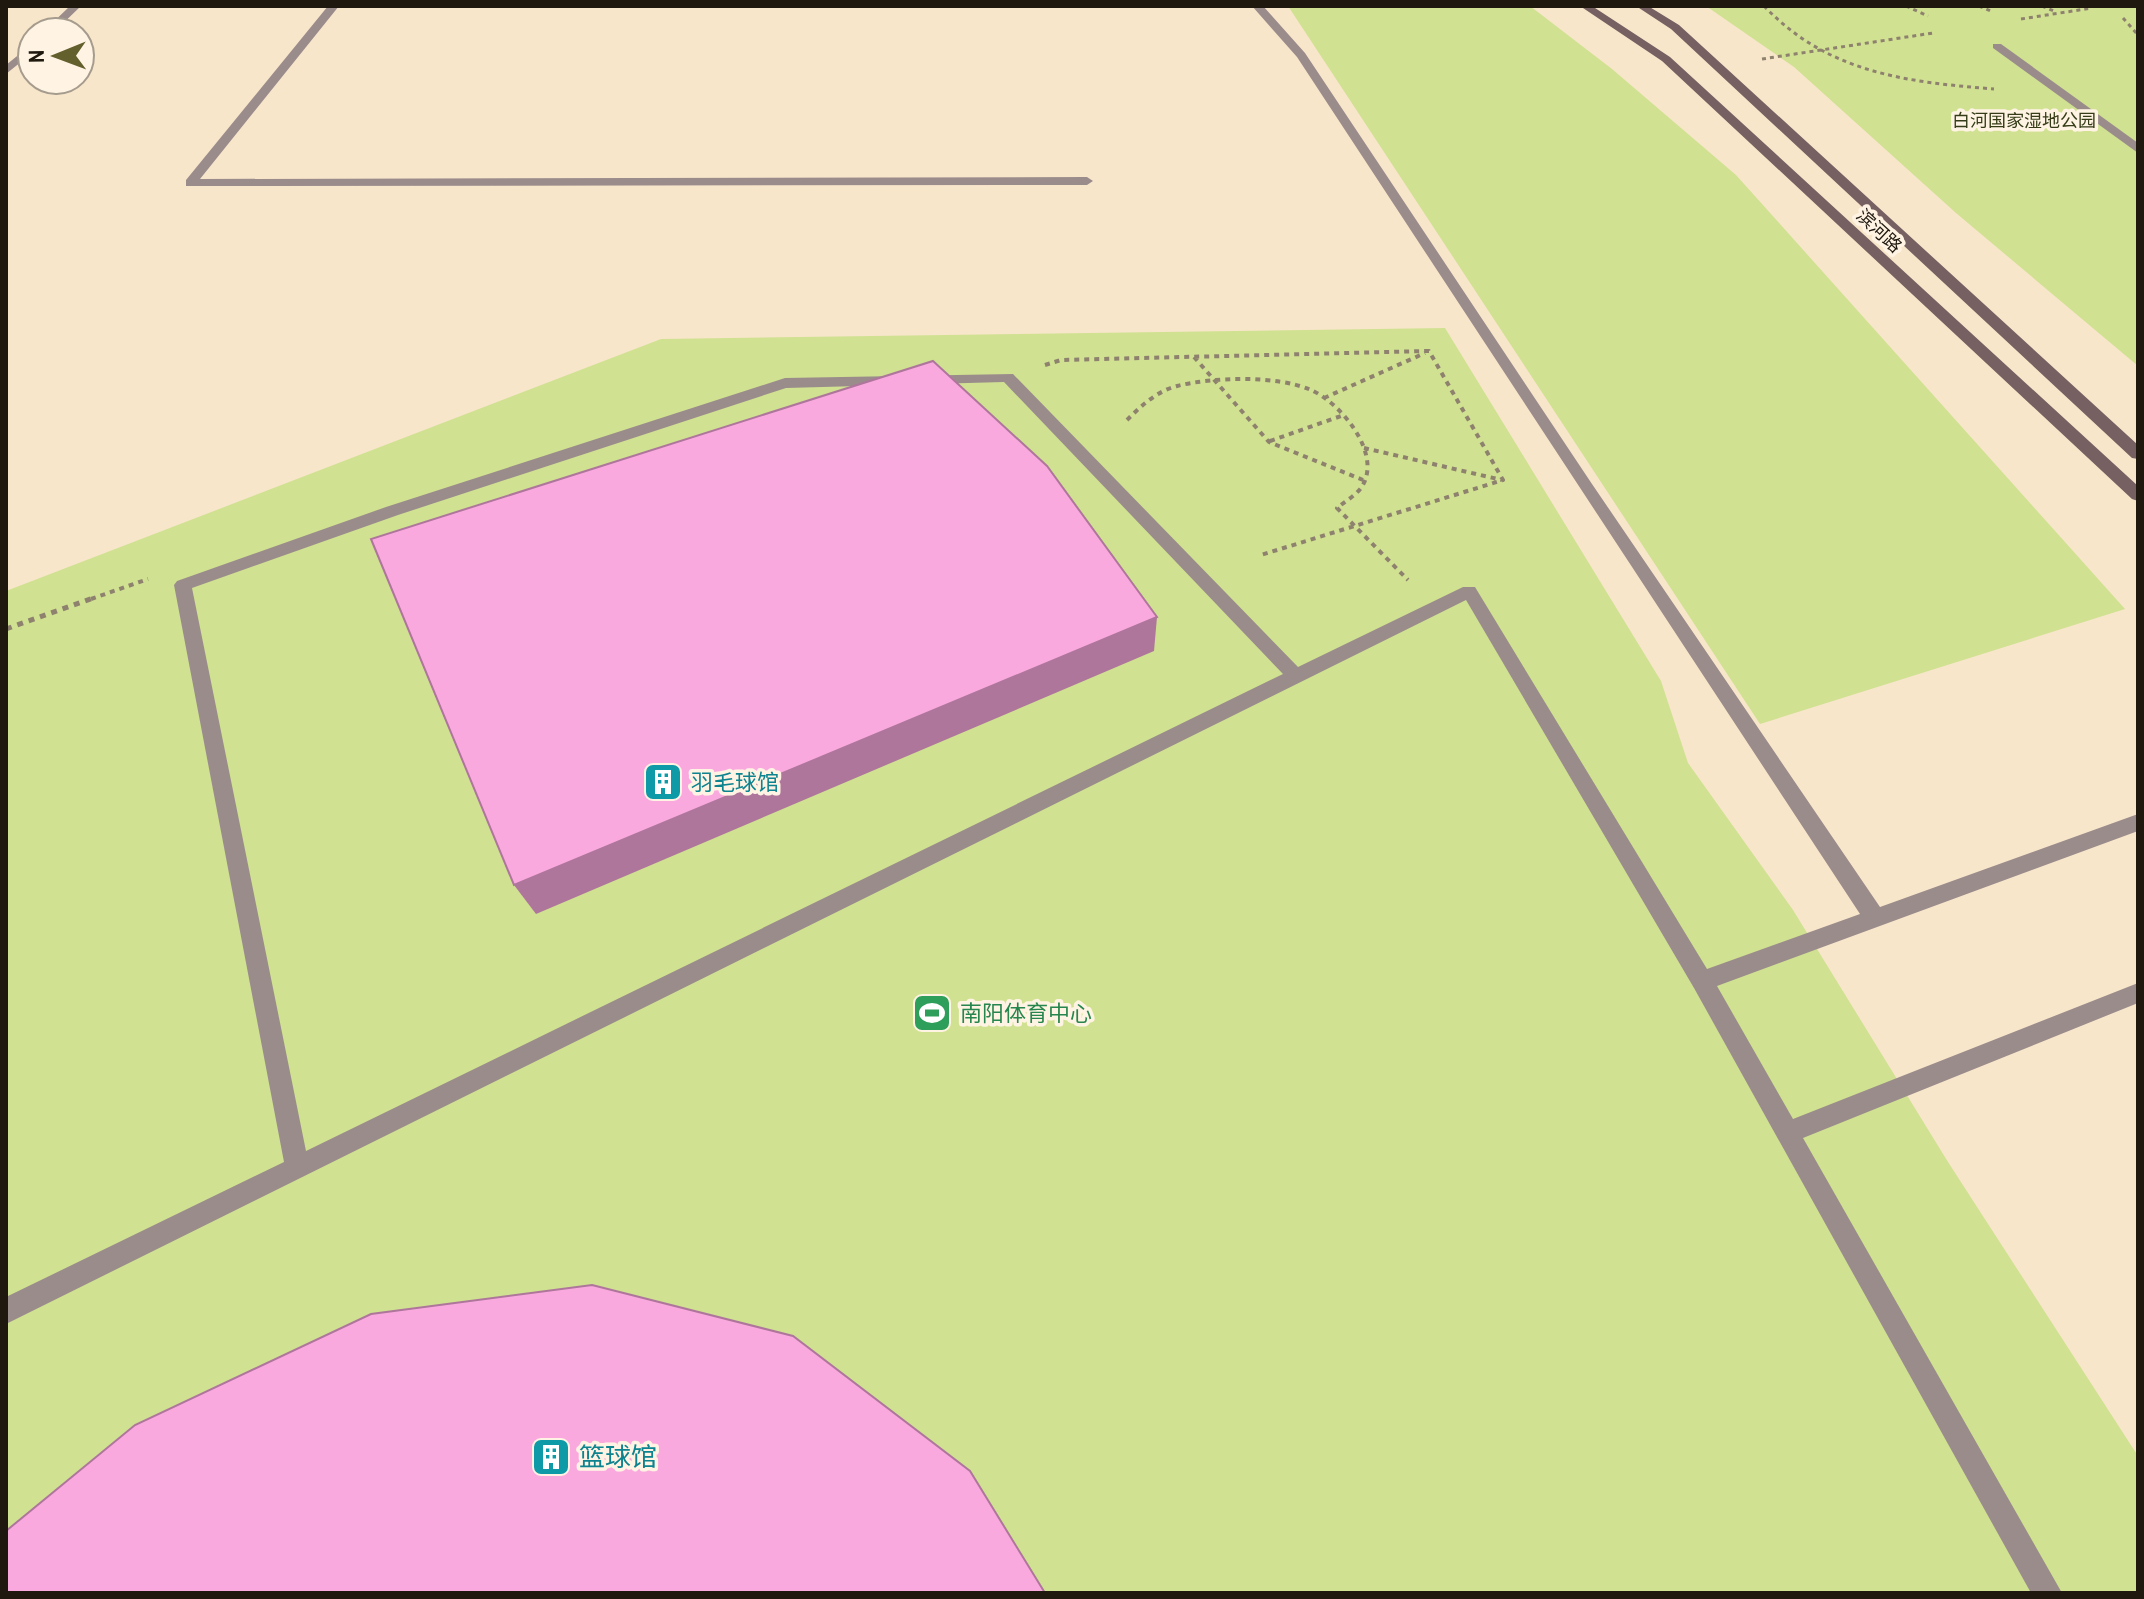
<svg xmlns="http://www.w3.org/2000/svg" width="2144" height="1599" font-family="'Archivo Narrow','Noto Sans SC',sans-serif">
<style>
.green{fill:#d0e191}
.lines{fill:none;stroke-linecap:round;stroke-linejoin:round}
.path-far2{stroke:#8e826f;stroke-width:3;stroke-dasharray:4 4;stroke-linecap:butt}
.path-far1{stroke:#8e826f;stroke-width:4;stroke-dasharray:5 5;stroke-linecap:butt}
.path{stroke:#8e826f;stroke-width:5;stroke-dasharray:6 6;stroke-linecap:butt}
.lane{fill:#9b8c8c;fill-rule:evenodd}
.street{fill:#9b8c8c;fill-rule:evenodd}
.secondary{fill:#766061;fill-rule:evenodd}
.shaded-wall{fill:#af769c}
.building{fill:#faa9df;stroke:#af769c;stroke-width:2}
.labels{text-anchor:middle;stroke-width:7;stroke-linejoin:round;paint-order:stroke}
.far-park-label{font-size:18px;fill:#353c17;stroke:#fff4e4}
.far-street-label{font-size:18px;fill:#1e180e;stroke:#fff4e4}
.culture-label{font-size:22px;fill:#0d838f;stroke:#fff4e4;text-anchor:start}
.leisure-label{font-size:22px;fill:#27864d;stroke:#fff4e4;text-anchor:start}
.near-culture-label{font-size:26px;fill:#0d838f;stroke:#fff4e4;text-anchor:start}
</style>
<rect width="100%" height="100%" fill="#f8e6cb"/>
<!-- green -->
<path class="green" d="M1288 6H1530L1612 69 1736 175 2125 609 1760 724Z
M1706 6H2138V366L1956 213 1794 67Z
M1445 328 1661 681 1688 763 1793 910 1948 1162 2138 1456V1593H6V591L661 339Z"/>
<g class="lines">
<!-- path-far2 -->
<path class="path-far2" d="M1764 6C1828 73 1906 82 1994 89
M1906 6 1928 16
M1979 6 1993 12
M2042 6 2056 12
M2123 18 2138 35
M2021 19 2092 8
M1762 59 1933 33"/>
<!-- path-far1 -->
<path class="path-far1" d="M1194 357 1269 442 1363 480
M1045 365 1061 360 1429 351 1503 480 1261 555
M1324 398 1425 353
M1127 420C1141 406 1157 391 1177 386 1213 377 1277 375 1311 390 1341 403 1384 455 1361 488 1355 496 1344 502 1337 508L1408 580
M1270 441 1341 416
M1364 448 1502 480
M91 599 148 579"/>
<!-- path -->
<path class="path" d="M6 629 96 597"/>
<!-- lane -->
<path class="lane" d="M1252 6H1263L1305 53 1592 484 1880 907 2138 814V831L1717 986 1793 1119 2138 983V1003L1803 1138 2062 1593H2031L1694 988 1466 600 6 1324V1297L284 1162 174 585 177 581 386 507 785 378 1013 374 1298 667 1463 587H1475L1707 969 1860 914 1297 57ZM1004 382 1283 674 306 1151 192 588 398 515 786 388Z"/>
<!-- street -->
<path class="street" d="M70 6H81L54 32H43Z
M328 6H339L200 179 1087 177 1093 181 1087 185 186 186V180Z
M32 44V53L6 74V65Z
M1993 44H2001L2138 143V153L1993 48Z"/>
<!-- secondary -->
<path class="secondary" d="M1580 6H1592L1670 57 2138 486V501L2132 499 1662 61Z
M1636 6H1648L1679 25 2138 445V459L2132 458 1671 29Z"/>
</g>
<!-- shaded-wall -->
<path class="shaded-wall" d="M1157 617 1154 651 536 914 514 885Z"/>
<!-- building -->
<path class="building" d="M933 361 1047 466 1157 617 514 885 371 539Z
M592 1285 793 1336 970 1471 1045 1593H6V1531L135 1425 371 1314Z"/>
<!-- icons -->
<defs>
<g id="building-square" transform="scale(2)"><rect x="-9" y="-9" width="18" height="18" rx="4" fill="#0f9aa8" stroke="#fff4e4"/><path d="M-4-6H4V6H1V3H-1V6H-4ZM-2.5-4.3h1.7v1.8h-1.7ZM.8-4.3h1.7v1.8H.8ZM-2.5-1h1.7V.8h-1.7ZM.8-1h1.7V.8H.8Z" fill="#fff"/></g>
<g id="stadium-square" transform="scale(2)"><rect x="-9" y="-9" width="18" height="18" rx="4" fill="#2e9e5b" stroke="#fff4e4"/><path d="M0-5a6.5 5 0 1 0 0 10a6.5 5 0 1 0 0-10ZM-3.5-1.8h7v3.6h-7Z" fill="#fff"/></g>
</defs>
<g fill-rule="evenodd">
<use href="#building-square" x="663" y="782"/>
<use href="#stadium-square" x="932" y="1013"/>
<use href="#building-square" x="551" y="1457"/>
</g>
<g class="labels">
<!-- far-park labels -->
<g class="far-park-label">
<text x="2024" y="127">白河国家湿地公园</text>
</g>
<!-- far-street labels -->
<g class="far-street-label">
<text transform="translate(1879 231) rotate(43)" y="6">滨河路</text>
</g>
<!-- culture labels -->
<g class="culture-label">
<text x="691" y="790">羽毛球馆</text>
</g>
<!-- leisure labels -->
<g class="leisure-label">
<text x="960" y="1021">南阳体育中心</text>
</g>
<!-- near-culture labels -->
<g class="near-culture-label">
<text x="579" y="1466">篮球馆</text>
</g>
</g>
<!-- border -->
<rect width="2144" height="1599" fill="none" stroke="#1e180e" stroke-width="16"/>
<!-- north arrow -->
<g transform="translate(56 56) rotate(269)"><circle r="38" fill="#fff4e4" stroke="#a59c8e" stroke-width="2"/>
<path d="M0-6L14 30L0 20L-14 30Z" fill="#64602d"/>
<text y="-12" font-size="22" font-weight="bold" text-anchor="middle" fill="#1e180e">N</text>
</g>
</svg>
